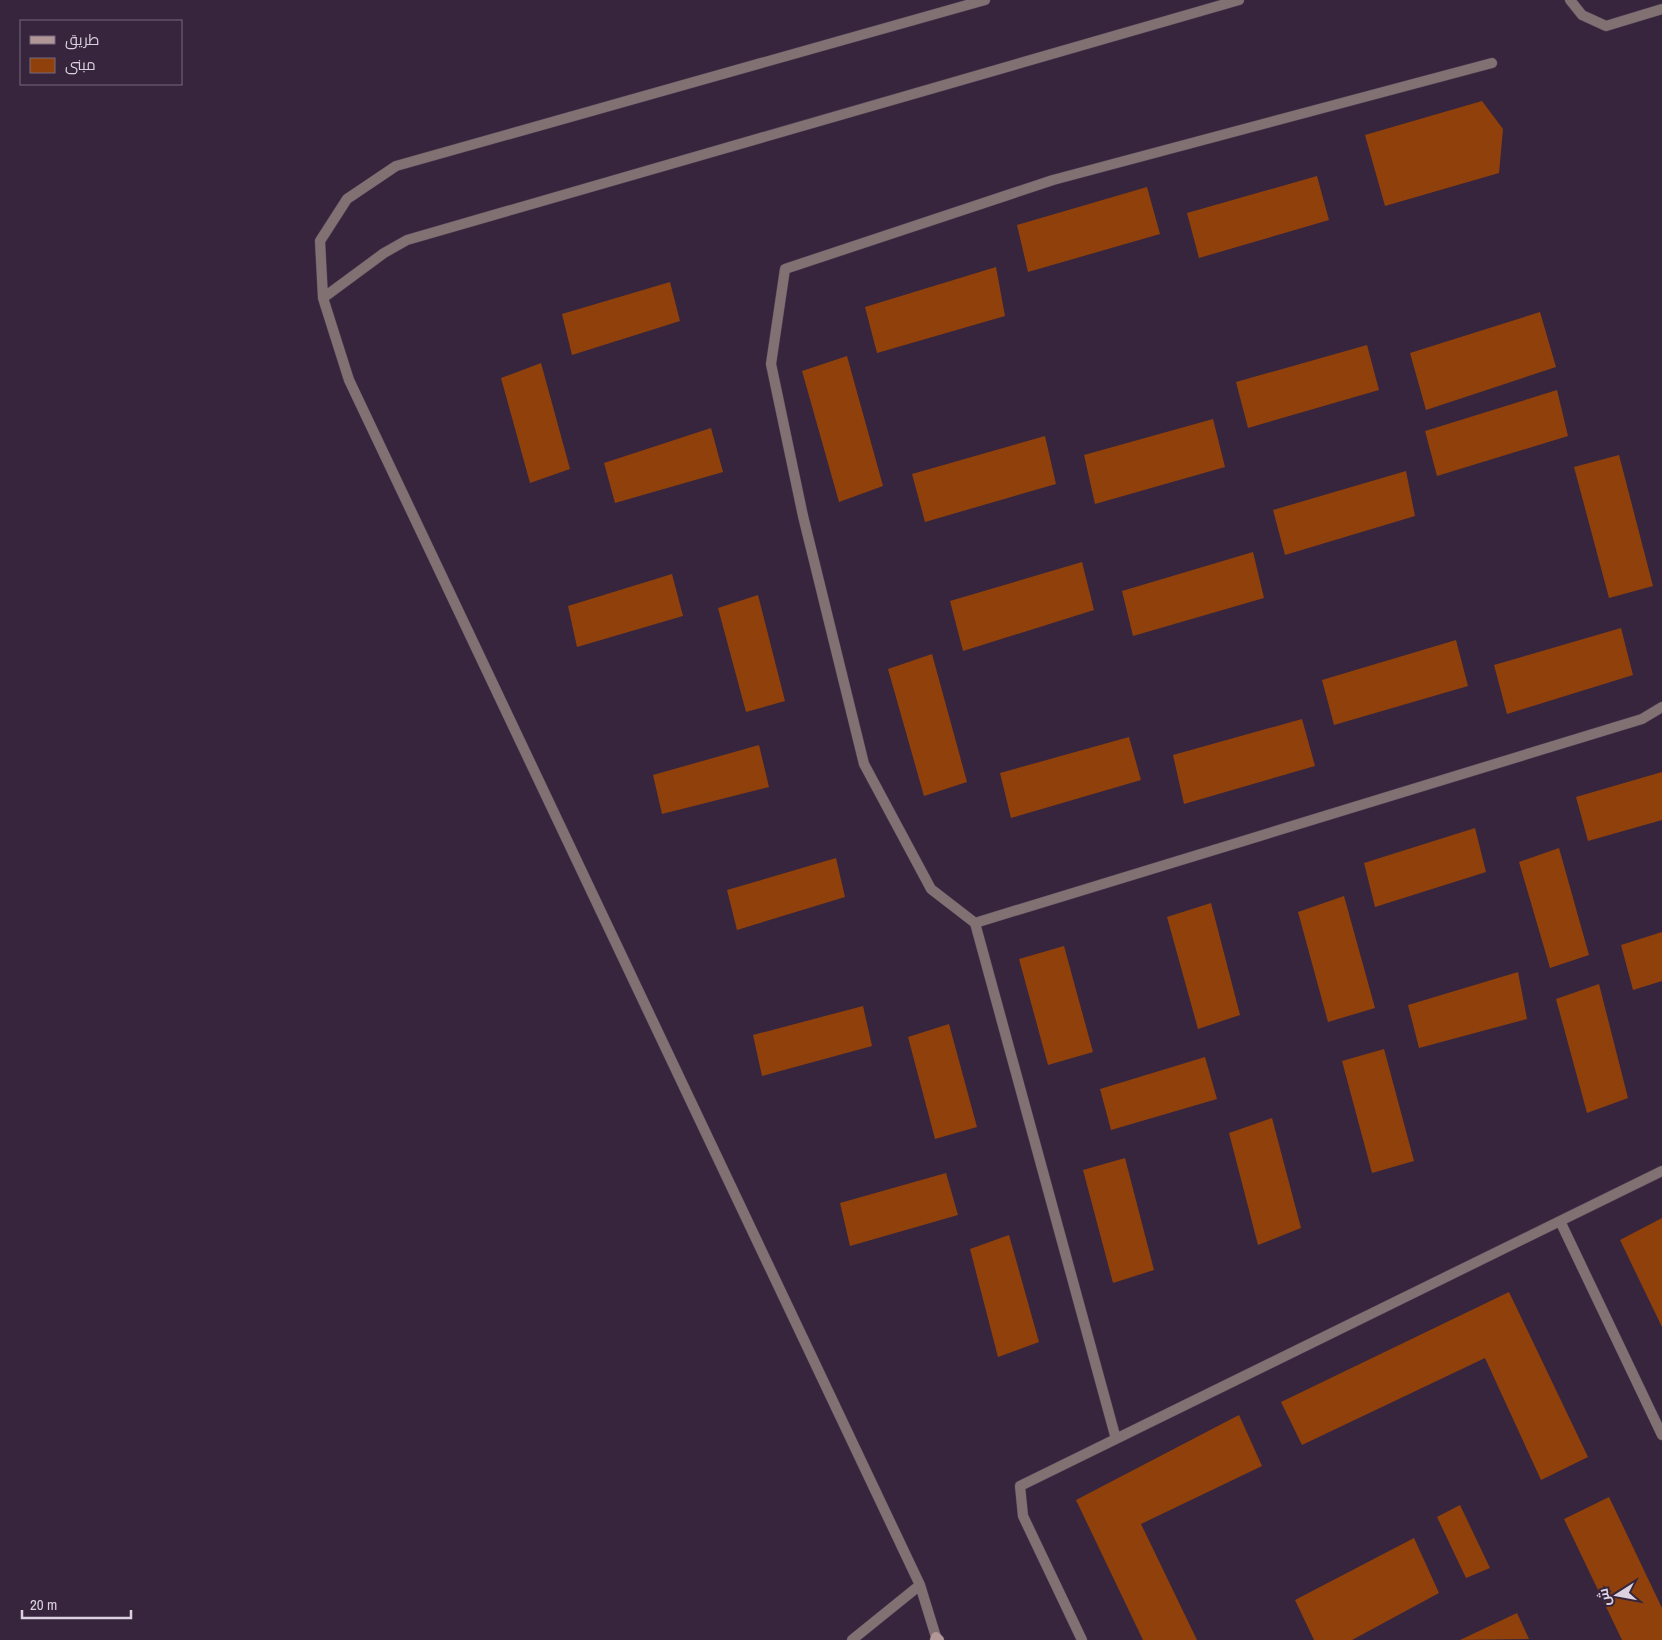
<svg xmlns="http://www.w3.org/2000/svg" width="1662" height="1640" font-family="'Archivo Narrow',Cairo,sans-serif">
<style>
.building{fill:#90410b}
.lines{fill:none;stroke-linecap:round;stroke-linejoin:round}
.minor-casing{stroke:#514156;stroke-width:11}
.secondary-casing{stroke:#514156;stroke-width:11}
.minor{stroke:#827172;stroke-width:10}
.secondary{stroke:#b29799;stroke-width:10}
</style>
<rect width="100%" height="100%" fill="#36253c"/>
<!-- building -->
<path class="building" d="M1482 101 1503 129 1499 173 1385 206 1365 135Z
M1317 176 1329 220 1199 258 1187 213Z
M1147 187 1160 234 1028 272 1017 225Z
M996 267 1005 316 877 353 865 307Z
M670 282 680 321 572 355 562 314Z
M1540 312 1556 367 1426 410 1410 353Z
M1367 345 1379 390 1248 428 1236 382Z
M847 356 883 486 839 502 802 371Z
M541 363 570 469 530 483 501 378Z
M1557 390 1568 436 1437 476 1425 431Z
M1213 419 1225 467 1095 504 1084 455Z
M711 428 723 472 615 503 604 463Z
M1045 436 1056 484 925 522 912 474Z
M1619 455 1653 586 1609 598 1574 467Z
M1406 471 1415 516 1285 555 1273 510Z
M1253 552 1264 598 1133 636 1122 591Z
M1082 562 1094 610 963 651 950 601Z
M672 574 683 616 577 647 568 606Z
M758 595 785 701 746 712 718 608Z
M1621 628 1633 675 1507 714 1494 665Z
M1456 640 1468 686 1334 725 1322 680Z
M932 654 967 782 924 796 888 669Z
M1302 719 1315 766 1184 804 1173 755Z
M1129 737 1141 780 1011 818 1000 773Z
M759 745 769 787 662 814 653 775Z
M1662 772V820L1588 841 1576 797Z
M1475 828 1486 872 1375 907 1364 863Z
M1559 848 1589 955 1550 968 1519 862Z
M836 858 845 897 737 930 727 890Z
M1344 896 1375 1008 1328 1022 1298 912Z
M1211 903 1240 1015 1198 1029 1167 917Z
M1662 932V981L1633 990 1621 945Z
M1064 946 1093 1052 1048 1065 1019 959Z
M1518 972 1527 1019 1419 1048 1408 1005Z
M1599 984 1628 1098 1587 1113 1556 999Z
M863 1006 872 1046 762 1076 753 1035Z
M949 1024 977 1127 935 1139 908 1037Z
M1384 1049 1414 1161 1372 1173 1342 1061Z
M1205 1057 1217 1099 1111 1130 1100 1089Z
M1272 1118 1301 1228 1258 1245 1229 1133Z
M1125 1158 1154 1270 1113 1283 1083 1170Z
M946 1173 958 1215 850 1246 840 1203Z
M1662 1218V1327L1620 1240Z
M1009 1235 1039 1342 998 1357 970 1249Z
M1509 1292 1588 1457 1541 1480 1485 1358 1302 1445 1281 1402Z
M1239 1415 1262 1466 1141 1524 1197 1640H1143L1076 1500Z
M1609 1497 1662 1608V1640H1622L1564 1519Z
M1460 1505 1490 1568 1466 1578 1437 1517Z
M1414 1538 1439 1593 1352 1640H1314L1295 1600Z
M1517 1613 1529 1639 1460 1640Z"/>
<g class="lines">
<!-- minor casing -->
<g class="minor-casing">
<path id="minor" d="M1570 0 1582 15 1606 26 1662 9
M1492 63 1053 180 785 269 771 364 803 516 864 764 931 889 975 923 1642 719 1662 707
M323 298 384 253 407 240 1239 0
M975 923 1116 1439
M1560 1221 1662 1435
M936 1637 920 1585 349 380 323 298 320 241 347 199 396 166 985 0
M852 1640 920 1585
M1082 1640 1023 1516 1020 1486 1662 1171"/>
</g>
<!-- secondary casing -->
<g class="secondary-casing">
<path id="secondary" d="M935 1640 936 1637 939 1640"/>
</g>
<!-- minor -->
<use href="#minor" class="minor"/>
<!-- secondary -->
<use href="#secondary" class="secondary"/>
</g>
<!-- legend -->
<rect x="20" y="20" width="162" height="65" fill="#36253c" stroke="#786a7e"/>
<rect x="30" y="36" width="25" height="8" fill="#b29799" stroke="#786a7e"/>
<text x="65" y="45" font-size="15" fill="#dcd1e0">طريق</text>
<rect x="30" y="58" width="25" height="15" fill="#90410b" stroke="#786a7e"/>
<text x="65" y="70" font-size="15" fill="#dcd1e0">مبنى</text>
<!-- north arrow -->
<g transform="translate(1617 1595) rotate(259)" stroke="#36253c" stroke-width="4" paint-order="stroke">
<path d="M0-4L9 19L0 12L-9 19Z" fill="#dcd1e0"/>
<text y="-8" font-size="14" font-weight="bold" text-anchor="middle" fill="#dcd1e0">ش</text>
</g>
<!-- scale -->
<path d="M22 1610v8h109v-8" fill="none" stroke="#dcd1e0" stroke-width="2.5"/>
<text x="30" y="1610" font-size="15" fill="#dcd1e0" stroke="#36253c" stroke-width="4" paint-order="stroke">20 m</text>
</svg>
